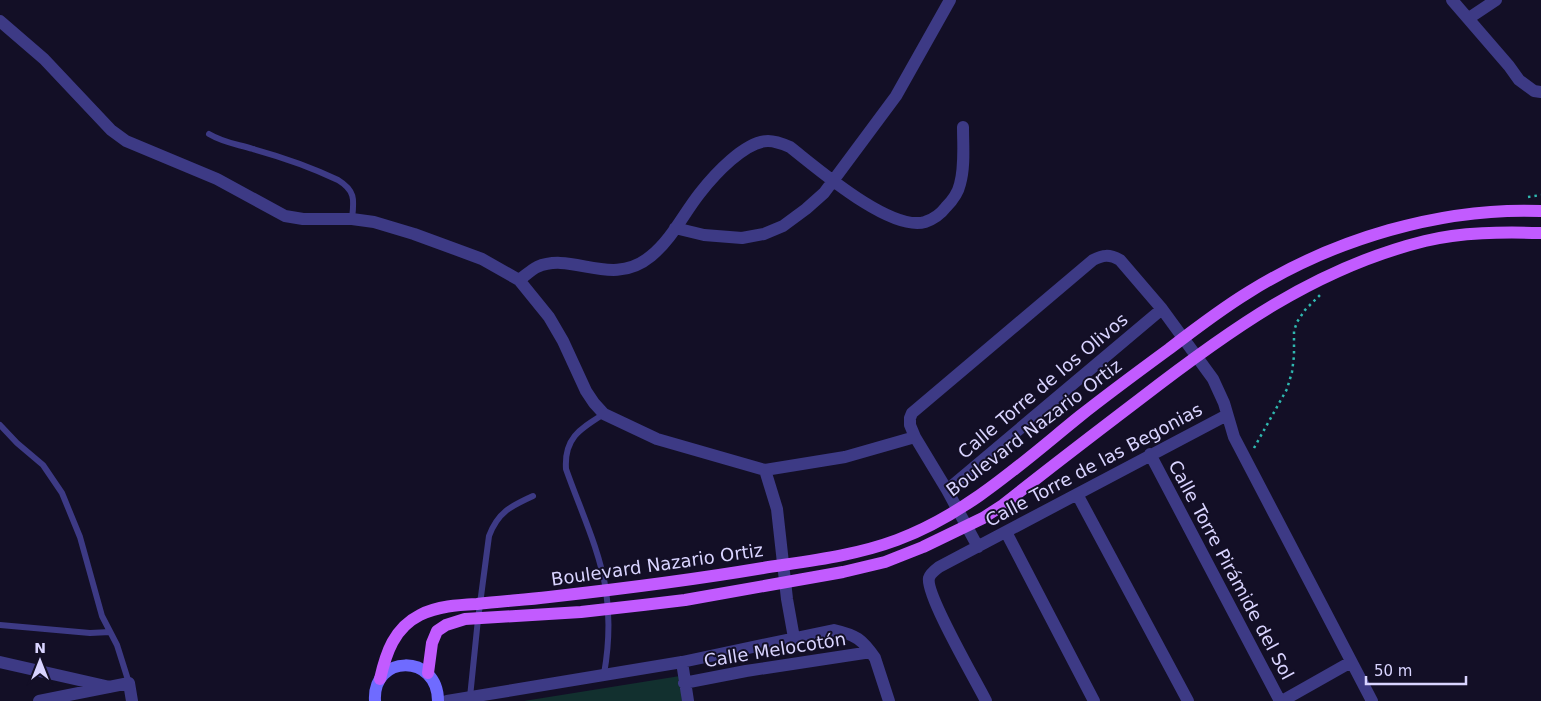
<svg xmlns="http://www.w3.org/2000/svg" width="1541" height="701" font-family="'DejaVu Sans',sans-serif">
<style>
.green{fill:#12302f}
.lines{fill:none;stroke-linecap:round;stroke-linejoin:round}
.path{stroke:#2fb8b0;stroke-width:2.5;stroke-dasharray:2.5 4;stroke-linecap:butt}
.lane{stroke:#3d3a85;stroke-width:6}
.street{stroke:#3d3a85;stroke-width:12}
.secondary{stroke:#6f6bff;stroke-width:12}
.primary{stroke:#c25bff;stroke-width:12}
.labels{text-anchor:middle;stroke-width:4;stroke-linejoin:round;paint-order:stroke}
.street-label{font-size:18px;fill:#d9d4ff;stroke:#130f26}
</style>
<rect width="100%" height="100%" fill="#130f26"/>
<!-- green -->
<path class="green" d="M680 676 682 701H524Z"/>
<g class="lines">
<!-- path -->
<path class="path" d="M1528 197 1541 195
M1254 448 1287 389 1292 372 1294 356V331L1297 322 1305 310 1321 294"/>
<!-- lane -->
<path class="lane" d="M209 134C224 143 237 144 253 149 282 157 311 167 338 180 356 191 354 200 352 219
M604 414C580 429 564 438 566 469 580 509 599 548 606 590 610 618 609 646 604 674
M0 425 17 443 43 465 62 493 80 537 102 616 117 645 129 683
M0 625 90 633 110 632
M470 697 478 619 489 536C498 512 511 506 533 496"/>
<!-- street -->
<path class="street" d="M1452 0 1509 66 1519 80 1534 91 1541 92
M1469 18 1496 0
M0 21 44 59 111 130 126 141 217 179 285 216 303 219H352L374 222 414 234 482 259 519 280 549 317 563 341 586 391 594 403 604 414 657 439 765 470 845 457 915 437
M675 228 704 235 742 238 764 234 783 226 806 209 824 193 896 96 950 0
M519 280C525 276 531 270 537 267 573 251 611 289 651 256 672 239 684 213 700 193 714 175 745 141 768 141 776 141 783 144 790 147 817 168 890 232 925 222 934 219 940 215 946 207 952 201 958 193 960 184 965 166 963 146 963 127
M1150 454 1280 701
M765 470 777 509 787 599 794 638
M947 490 1162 309
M1077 494 1188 701
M1006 532 1094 701
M978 547 947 490 915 437 910 425V418L912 413 1093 260C1103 255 1109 254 1120 260L1162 309 1213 379 1224 403 1234 437 1372 701
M0 662 110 687
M682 662 688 701
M684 683 746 671 871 652
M39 701 129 683 132 701
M447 701 682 662 834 630C856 635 862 639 875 658L889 701
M986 701C976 681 925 594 929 578 930 574 935 570 939 567L1227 415
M1282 701 1351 662"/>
<!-- secondary -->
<path class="secondary" d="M375 701C372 654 438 653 438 701"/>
<!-- primary -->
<path class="primary" d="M428 673 432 643 437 631 446 625 465 619 581 612 643 605 685 600 843 572 885 562 923 547 983 518 1003 505C1048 469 1094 434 1140 399 1228 331 1315 268 1425 241 1462 232 1502 232 1541 233
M380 679C386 653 394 628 420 615 438 606 458 605 477 604 501 601 525 600 549 597 620 589 692 580 763 568 808 561 854 556 897 540 967 514 1023 462 1080 416 1109 393 1139 371 1169 349 1195 329 1221 309 1249 292 1334 239 1441 207 1541 211"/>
</g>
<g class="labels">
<!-- street labels -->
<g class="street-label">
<text transform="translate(1043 386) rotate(-40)" y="6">Calle Torre de los Olivos</text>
<text transform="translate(1034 428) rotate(-37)" y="6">Boulevard Nazario Ortiz</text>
<text transform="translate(1094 465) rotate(-28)" y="6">Calle Torre de las Begonias</text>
<text transform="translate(657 565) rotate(-8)" y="6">Boulevard Nazario Ortiz</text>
<text transform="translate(1231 570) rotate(62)" y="6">Calle Torre Pirámide del Sol</text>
<text transform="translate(775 650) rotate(-9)" y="6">Calle Melocotón</text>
</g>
</g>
<!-- north arrow -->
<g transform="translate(40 661)" stroke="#130f26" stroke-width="4" paint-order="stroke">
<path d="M0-4L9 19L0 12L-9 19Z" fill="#d9d4ff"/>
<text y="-8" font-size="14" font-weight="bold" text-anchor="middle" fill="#d9d4ff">N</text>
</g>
<!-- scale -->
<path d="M1366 676v8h100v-8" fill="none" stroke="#d9d4ff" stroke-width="2.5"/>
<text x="1374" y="676" font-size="15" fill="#d9d4ff" stroke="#130f26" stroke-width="4" paint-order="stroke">50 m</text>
</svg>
